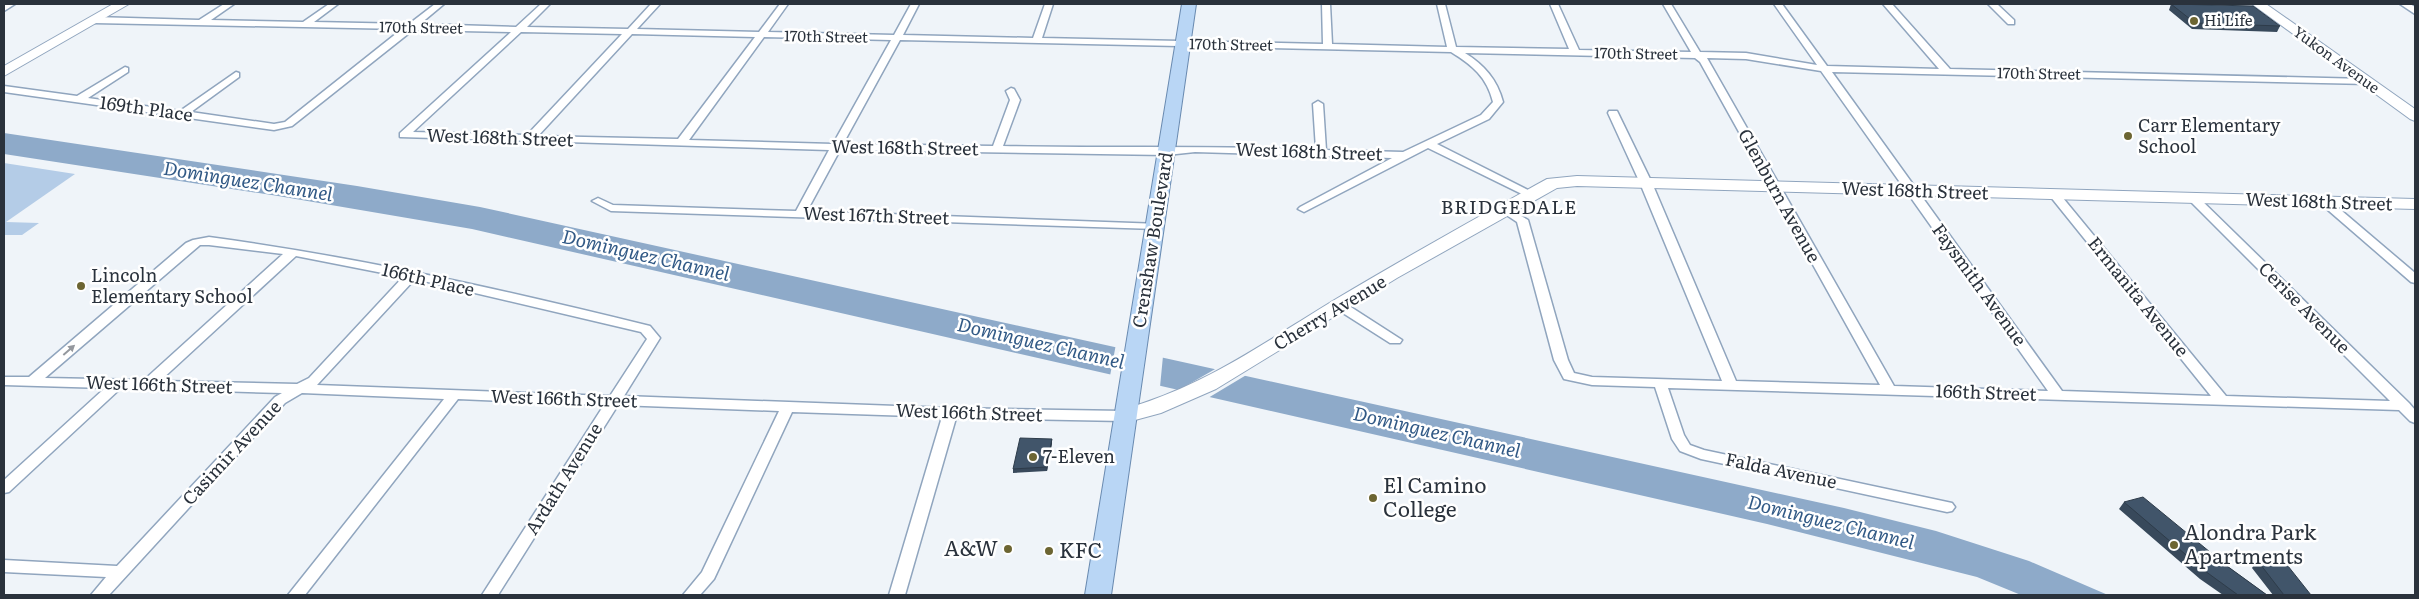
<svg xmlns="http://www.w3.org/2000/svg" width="2419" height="599" font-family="Literata,serif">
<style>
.green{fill:#b4cce7}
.water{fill:#8eaac9}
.pier{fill:#eff4f9}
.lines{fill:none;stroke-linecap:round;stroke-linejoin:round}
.street-casing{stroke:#90a5be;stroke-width:3}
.secondary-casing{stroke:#90a5be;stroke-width:2}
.primary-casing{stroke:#698ab0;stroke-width:2}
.street{fill:#fff;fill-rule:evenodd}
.secondary{fill:#fff;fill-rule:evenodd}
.primary{fill:#b9d6f5;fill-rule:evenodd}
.wall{fill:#38495b}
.shaded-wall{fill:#2e3c4a}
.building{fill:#41556a;stroke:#2e3c4a}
.oneway{fill:#94989e}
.poi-dot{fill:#6c6532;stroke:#fff;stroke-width:2}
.labels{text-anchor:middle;stroke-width:5;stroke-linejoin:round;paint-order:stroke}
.far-poi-label{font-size:15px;fill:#2a323c;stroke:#fff;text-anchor:start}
.far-street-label{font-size:15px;fill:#2a323c;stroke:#fff}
.street-label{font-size:18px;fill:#2a323c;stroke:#fff}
.poi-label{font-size:18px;fill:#2a323c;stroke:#fff;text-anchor:start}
.water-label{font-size:19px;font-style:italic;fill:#325a86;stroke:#fff}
.neighbourhood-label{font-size:19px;letter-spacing:1px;fill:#2a323c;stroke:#fff}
.near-poi-label{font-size:21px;fill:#2a323c;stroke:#fff;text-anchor:start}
</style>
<rect width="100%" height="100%" fill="#eff4f9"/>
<!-- green -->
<path class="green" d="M4 163 75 174 6 222 39 223 22 235H4Z"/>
<!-- water -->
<path class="water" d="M4 133 357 186 480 207 1844 508 1936 531 2029 561 2108 595H2021L1977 577 1767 524 472 229 278 196 4 154Z"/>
<!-- pier -->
<path class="pier" d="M1116 344 1163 356 1160 387 1110 376Z
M1217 368 1248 374 1208 398 1177 391Z"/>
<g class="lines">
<!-- street casing -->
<g class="street-casing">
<path id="street" d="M15 4 4 11V5Z
M224 4H234L211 20 303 22 329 4H338L314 22 409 24 435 4H444L420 24 516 27 541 4H550L527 27 628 29 651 4H660L637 29 759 32 780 4H788L768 32 894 35 911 4H919L903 35 1033 38 1045 4H1053L1042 38 1323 44 1322 4H1330L1332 44 1447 47 1437 4H1445L1456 47 1569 49 1550 4H1558L1579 50 1691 52 1663 4H1671L1700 52 1746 53 1817 65 1774 4H1782L1827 66 1939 69 1883 4H1892L1950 69 2366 79 2371 82 2369 84 1832 72 2062 391 2211 396 2050 196 2048 194 2054 191 2058 192 2226 396 2390 401 2187 198 2193 195 2197 196 2409 403 2415 410V423L2410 421 2399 410 1668 388 1684 435 1690 445 1704 450 1952 503 1955 507 1952 511 1947 512 1701 459 1680 451 1672 439 1655 387 1592 385 1564 379 1554 360 1517 222 1499 210 1505 207 1528 220 1568 360 1574 373 1592 377 1722 381 1640 183 1608 113 1609 111H1617L1618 113 1652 183 1736 381 1880 385 1700 62 1695 58 1465 53C1484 65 1497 79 1503 102L1489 119 1437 144 1534 193 1536 195 1534 197 1530 198 1428 148 1304 212 1298 209 1300 207 1392 158 1195 152 1167 155 840 150 807 211 1160 224 1162 226 1160 228 1156 229 611 211 592 201 598 198 613 205 796 211 829 150 400 137V133L511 32 413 30 292 126 274 130 4 92V86L77 96 125 67 128 68V72L88 98 180 111 236 72 239 73V77L191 112 274 124 285 122 402 29 94 23 90 20 94 17 199 20ZM521 32 622 34 527 135 413 132ZM632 34 755 37 678 139 538 136ZM764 37 891 40 833 144 689 140ZM900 40 1451 52C1472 65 1487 77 1493 102L1481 115 1403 152 1326 150 1323 104 1318 101 1313 104 1316 149C1211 146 1108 148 1003 146L1020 100 1014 89 1011 88 1006 91 1010 100 993 146 843 144ZM1707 58 1746 59 1821 71 2048 391 1894 386Z
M1988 4H1997L2014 20V24H2008Z
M2400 4H2410L2415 7V14Z
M2325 199 2329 200 2415 273V283L2411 282 2321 204 2319 202 2321 200Z
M209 237C358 257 504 290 650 326L660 338 624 396 950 408 1124 411 1129 413 1131 416 1129 419 1124 421 956 418 905 595H889L942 417 792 412 714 579 700 595H683L702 572 779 411 618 405 498 595H482L604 405 458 399 305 595H288L444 399 302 393 285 403 109 595H91L106 577 4 572V560L117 566 275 397 282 393 121 388 9 492 4 493V480L105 388 4 385V377H29L186 243 193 240ZM200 245H209L283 254 144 380 45 378ZM296 256 403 277 309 378 297 384 160 381ZM415 279 641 332 647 339 610 396 317 385Z
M1339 301 1343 302 1402 340 1400 343H1390L1335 308 1333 305 1335 302Z"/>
</g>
<!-- secondary casing -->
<g class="secondary-casing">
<path id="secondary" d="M113 4H129L4 76V66Z
M2252 4H2266L2415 109V121L2410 119Z
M1577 176 2415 199V209L1577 186 1557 188 1397 278 1216 389 1161 413 1124 423 1117 421 1114 416 1117 411C1203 388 1260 345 1336 299 1405 258 1476 218 1547 179Z"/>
</g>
<!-- primary casing -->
<g class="primary-casing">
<path id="primary" d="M1182 4H1196L1111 595H1085Z"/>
</g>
<!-- street -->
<use href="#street" class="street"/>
<!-- secondary -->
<use href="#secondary" class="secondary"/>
<!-- primary -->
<use href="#primary" class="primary"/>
</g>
<!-- wall -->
<path class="wall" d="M2171 4 2280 26 2277 32 2192 29 2169 10Z
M1052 439V443L1047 471 1013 473V469Z
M2124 502 2227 566 2267 595H2223L2200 579 2119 509Z
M2257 560 2311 595H2273L2252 568Z"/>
<!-- shaded-wall -->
<path class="shaded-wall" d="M1052 439V443L1047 471 1046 467Z"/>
<!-- building -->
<path class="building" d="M2171 4 2253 6 2280 26 2195 23Z
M1020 438 1052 439 1046 467 1013 469Z
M2143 497 2227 566 2267 595H2238L2205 571 2124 502Z
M2257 560 2284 561 2311 595H2284Z"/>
<!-- one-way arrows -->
<defs><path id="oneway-solid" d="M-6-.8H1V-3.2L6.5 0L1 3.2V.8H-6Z" transform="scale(1.25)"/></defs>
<use class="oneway" href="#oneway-solid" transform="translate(69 350) rotate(-41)"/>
<!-- markers -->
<g class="poi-dot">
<circle cx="2194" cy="21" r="5"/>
<circle cx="2128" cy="136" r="5"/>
<circle cx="81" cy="286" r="5"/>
<circle cx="1033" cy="457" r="5"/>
<circle cx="1373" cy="498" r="5"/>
<circle cx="2174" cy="545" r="5"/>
<circle cx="1008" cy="549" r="5"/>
<circle cx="1049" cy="551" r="5"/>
</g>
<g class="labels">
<!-- far-poi labels -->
<g class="far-poi-label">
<text x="2204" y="26">Hi Life</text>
</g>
<!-- far-street labels -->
<g class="far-street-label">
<text transform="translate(421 28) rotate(1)" y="5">170th Street</text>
<text transform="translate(826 37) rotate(1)" y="5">170th Street</text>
<text transform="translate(1231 45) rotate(1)" y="5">170th Street</text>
<text transform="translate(1636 54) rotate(1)" y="5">170th Street</text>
<text transform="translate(2336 60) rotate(36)" y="5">Yukon Avenue</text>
<text transform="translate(2039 74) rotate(1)" y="5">170th Street</text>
</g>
<!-- street labels -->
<g class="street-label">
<text transform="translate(146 109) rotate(8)" y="6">169th Place</text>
<text transform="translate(500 138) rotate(2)" y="6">West 168th Street</text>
<text transform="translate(905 148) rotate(1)" y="6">West 168th Street</text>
<text transform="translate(1309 152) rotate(2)" y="6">West 168th Street</text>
<text transform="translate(1915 191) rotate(2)" y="6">West 168th Street</text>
<text transform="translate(1779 196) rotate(61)" y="6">Glenburn Avenue</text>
<text transform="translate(2319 202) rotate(2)" y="6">West 168th Street</text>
<text transform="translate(876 216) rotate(2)" y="6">West 167th Street</text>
<text transform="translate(1153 240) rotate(-81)" y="6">Crenshaw Boulevard</text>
<text transform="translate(428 280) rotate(13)" y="6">166th Place</text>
<text transform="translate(1979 285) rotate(54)" y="6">Faysmith Avenue</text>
<text transform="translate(2138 297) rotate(51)" y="6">Ermanita Avenue</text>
<text transform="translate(2304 308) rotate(45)" y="6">Cerise Avenue</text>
<text transform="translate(1330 313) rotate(-31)" y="6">Cherry Avenue</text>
<text transform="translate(159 385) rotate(2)" y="6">West 166th Street</text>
<text transform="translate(1986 393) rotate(2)" y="6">166th Street</text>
<text transform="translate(564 399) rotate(2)" y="6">West 166th Street</text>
<text transform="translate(969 413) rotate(2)" y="6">West 166th Street</text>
<text transform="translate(232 453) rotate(-47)" y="6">Casimir Avenue</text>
<text transform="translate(1781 471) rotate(12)" y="6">Falda Avenue</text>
<text transform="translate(564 479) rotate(-58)" y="6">Ardath Avenue</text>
</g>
<!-- poi labels -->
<g class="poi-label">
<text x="2138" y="132">Carr Elementary<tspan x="2138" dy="21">School</tspan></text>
<text x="91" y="282">Lincoln<tspan x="91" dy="21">Elementary School</tspan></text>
<text x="1043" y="463">7-Eleven</text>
</g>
<!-- water labels -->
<g class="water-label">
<text transform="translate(248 181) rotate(9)" y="7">Dominguez Channel</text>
<text transform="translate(646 255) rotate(13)" y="7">Dominguez Channel</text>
<text transform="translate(1041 343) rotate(13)" y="7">Dominguez Channel</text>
<text transform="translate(1437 432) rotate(13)" y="7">Dominguez Channel</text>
<text transform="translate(1831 522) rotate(14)" y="7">Dominguez Channel</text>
</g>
<!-- neighbourhood labels -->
<g class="neighbourhood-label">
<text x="1509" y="214">BRIDGEDALE</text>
</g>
<!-- near-poi labels -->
<g class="near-poi-label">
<text x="1383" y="493">El Camino<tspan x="1383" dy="24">College</tspan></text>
<text x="2184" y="540">Alondra Park<tspan x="2184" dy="24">Apartments</tspan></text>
<text x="998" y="556" text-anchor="end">A&amp;W</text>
<text x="1059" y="558">KFC</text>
</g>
</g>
<!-- border -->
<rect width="2419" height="599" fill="none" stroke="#2a323c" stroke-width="10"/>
</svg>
